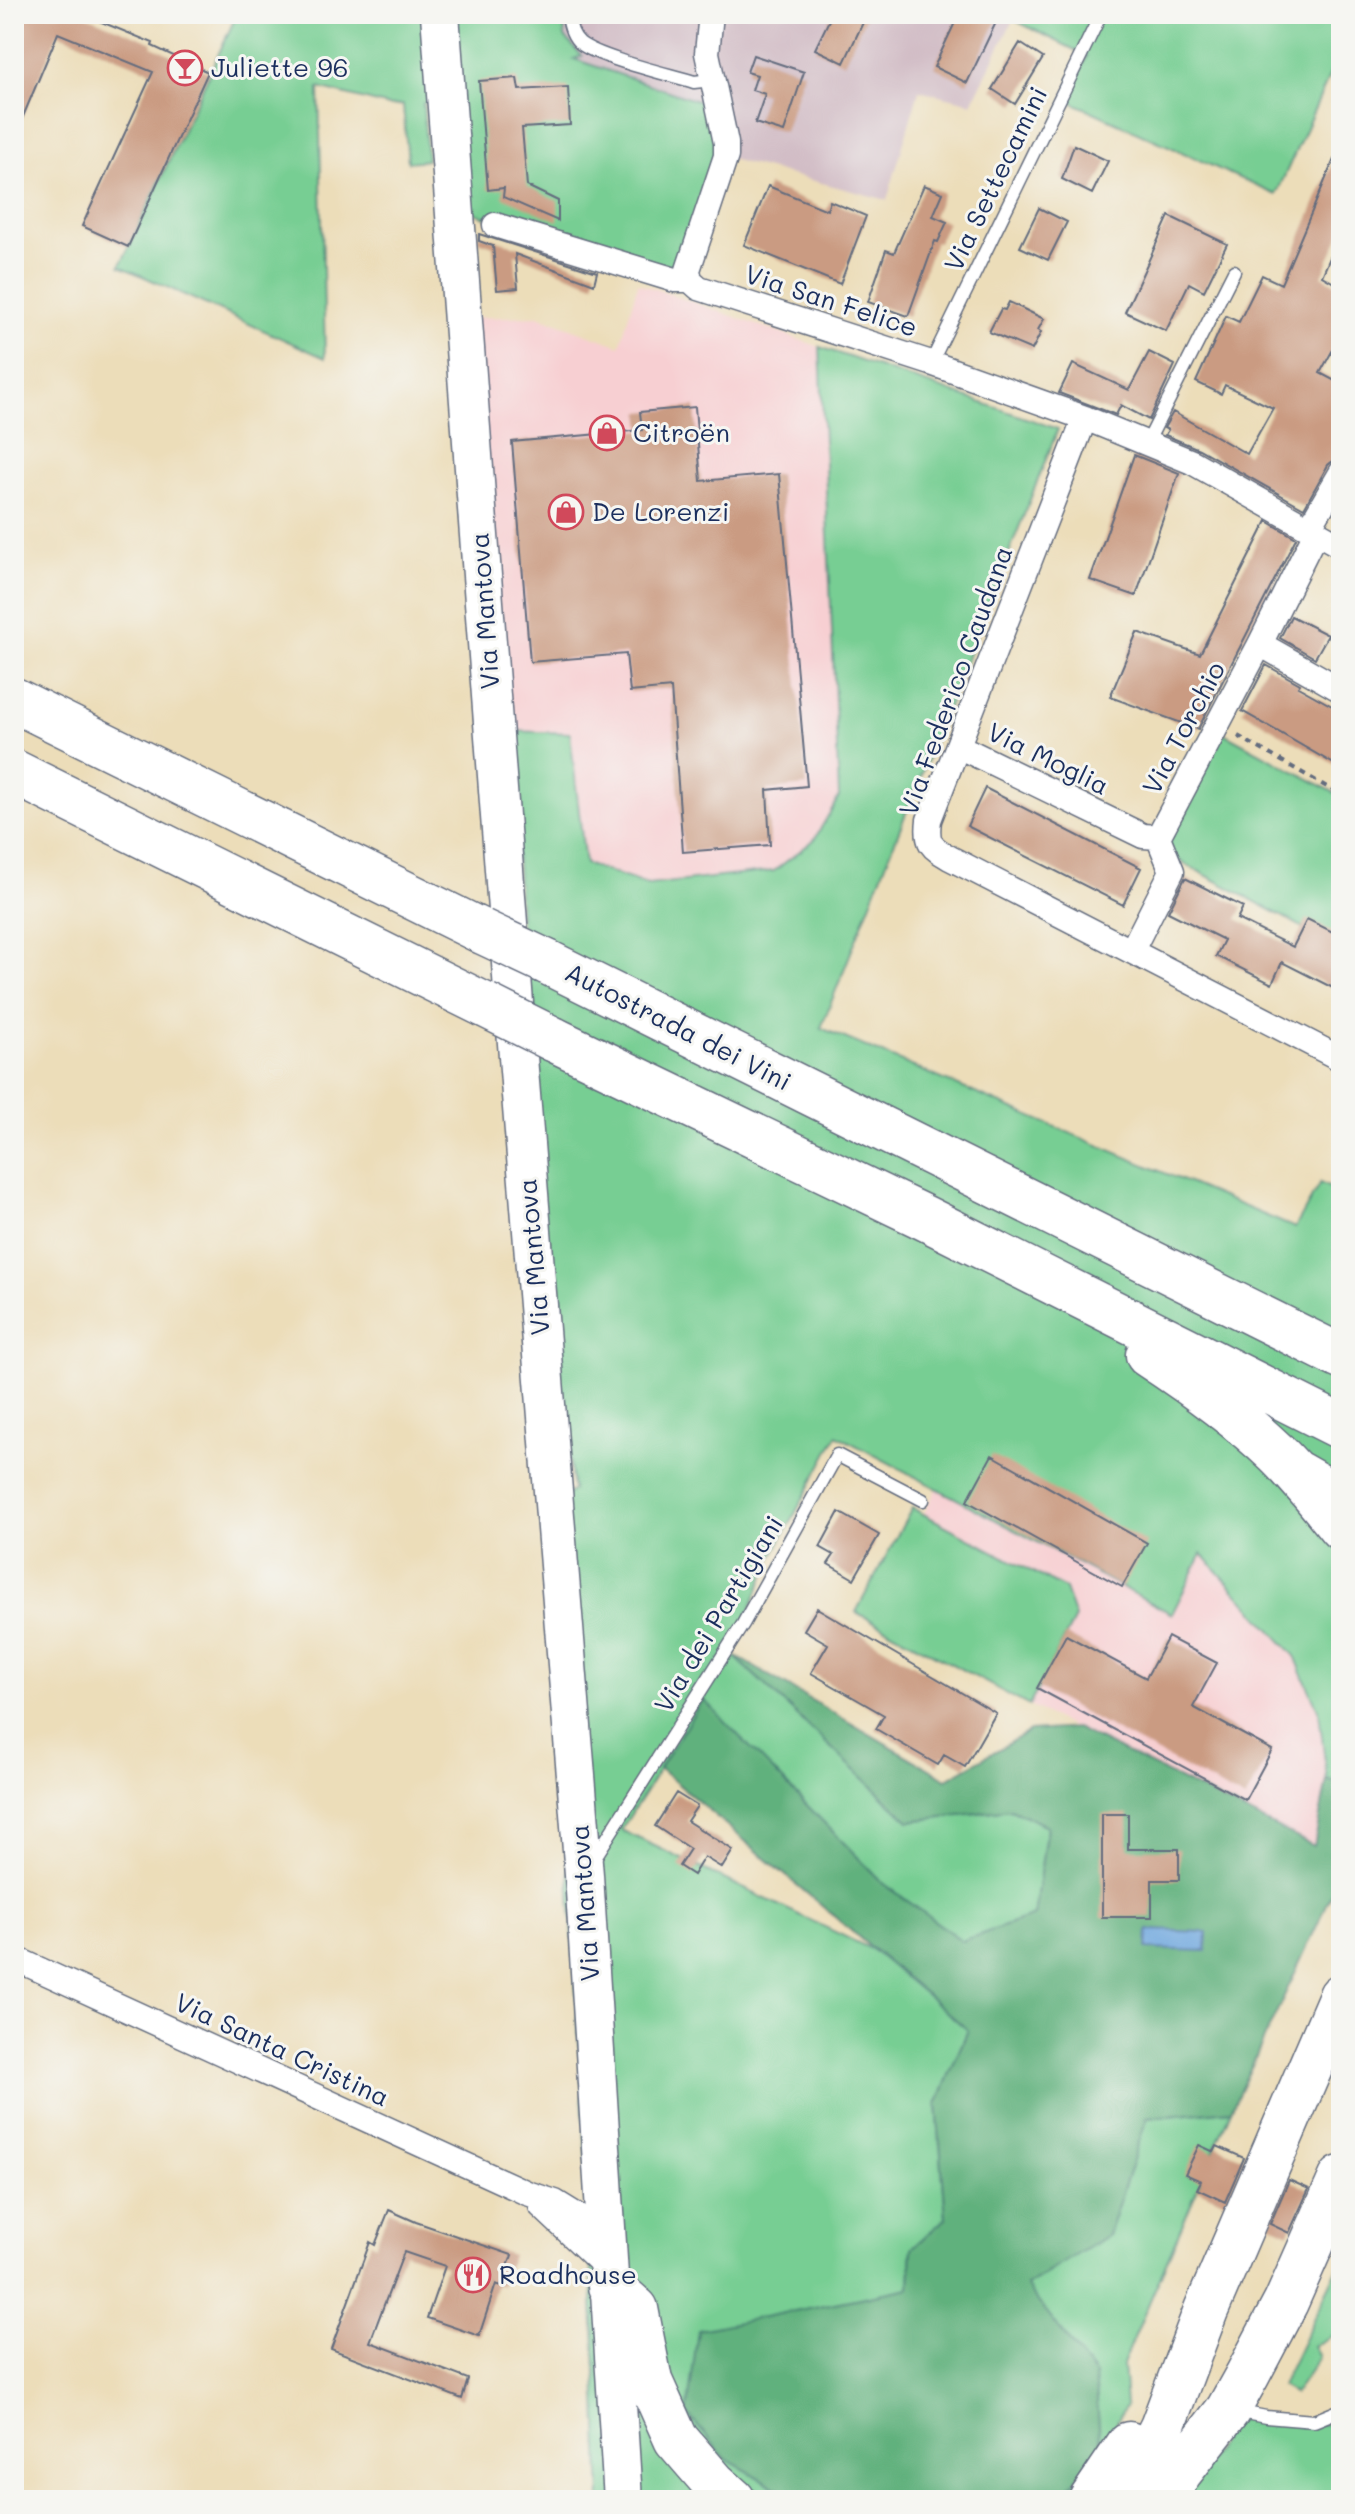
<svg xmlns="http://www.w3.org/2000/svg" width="1355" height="2514" font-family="Mali,sans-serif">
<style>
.built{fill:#f7cfd2}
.industrial{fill:#d2bdc6}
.green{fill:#77ce93;stroke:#497e78;stroke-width:2}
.forest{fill:#61b17d;stroke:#3e706e;stroke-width:2}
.water{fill:#70a7de;stroke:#466b9e;stroke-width:2}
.building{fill:#ca9b82}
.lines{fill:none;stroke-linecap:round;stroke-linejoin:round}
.lane-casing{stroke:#646c7e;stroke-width:15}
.street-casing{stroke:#646c7e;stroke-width:27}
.primary-casing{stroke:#646c7e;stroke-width:41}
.highway-casing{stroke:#646c7e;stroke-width:47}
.path{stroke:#646c7e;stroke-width:4;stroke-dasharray:6 6;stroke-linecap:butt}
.lane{stroke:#fff;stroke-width:12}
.street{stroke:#fff;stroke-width:24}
.primary{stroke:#fff;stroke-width:38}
.highway{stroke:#fff;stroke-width:44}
.highway-bridge-casing{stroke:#646c7e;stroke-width:47;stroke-linecap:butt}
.highway-bridge{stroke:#fff;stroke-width:44}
.labels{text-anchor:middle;stroke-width:6;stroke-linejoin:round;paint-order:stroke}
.poi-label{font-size:26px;fill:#1b2f5e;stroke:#f6f6f2;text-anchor:start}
.street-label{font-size:26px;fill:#1b2f5e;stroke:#f6f6f2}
</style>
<rect width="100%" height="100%" fill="#f6f6f2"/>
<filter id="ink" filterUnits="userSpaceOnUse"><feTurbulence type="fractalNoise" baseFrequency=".0125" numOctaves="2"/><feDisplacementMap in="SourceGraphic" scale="16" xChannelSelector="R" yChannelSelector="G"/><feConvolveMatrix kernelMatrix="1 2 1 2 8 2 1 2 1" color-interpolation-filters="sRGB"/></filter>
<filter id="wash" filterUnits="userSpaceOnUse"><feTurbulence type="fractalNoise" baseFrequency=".006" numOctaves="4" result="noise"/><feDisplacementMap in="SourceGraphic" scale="32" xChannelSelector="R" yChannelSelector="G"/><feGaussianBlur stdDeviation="1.8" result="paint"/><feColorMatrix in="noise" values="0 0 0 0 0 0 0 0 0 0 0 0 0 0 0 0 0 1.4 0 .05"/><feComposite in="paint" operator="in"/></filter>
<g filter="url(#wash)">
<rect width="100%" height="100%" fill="#ecddb9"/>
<!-- built -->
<path class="built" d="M638 283 820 347 839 797 814 840 774 871 648 886 585 864 570 733 510 731 471 318 538 316 620 346Z
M937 1488 1172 1614 1202 1553 1295 1656 1319 1712 1327 1780 1315 1847 1029 1706 1075 1618 1065 1589 924 1513Z"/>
<!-- industrial -->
<path class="industrial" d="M556 14H1001L1013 20 972 103 919 90 887 200 722 157 560 54Z"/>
<!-- green -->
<path class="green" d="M237 14H563L565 37 582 56 574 59 715 107 722 157 681 280 633 268 463 209 458 101 423 103 427 160 408 162 403 105 389 106 319 88 325 358 120 266Z
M1002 14H1341V74L1332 70 1276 195 1067 100 1087 56Z
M820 347 1058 429 821 1028 1295 1228 1320 1183 1341 1193V1784L1327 1780 1319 1712 1295 1656 1202 1554 1172 1614 837 1435 772 1557 732 1654 909 1821 1011 1809 1047 1826 1034 1916 962 1941 883 1883 703 1700 621 1830 871 1949 968 2030 937 2104 946 2218 912 2248 910 2288 698 2331 726 2459 800 2500H601L590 2224 547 1511 573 1490 530 1117 510 731 570 733 585 864 648 885 774 871 814 840 839 797Z
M1216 729 1341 796V948L1159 850Z
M912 1508 1065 1589 1075 1618 1029 1706 856 1612Z
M1231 2110 1123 2364 1126 2405 1101 2451 1152 2500H1058L1101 2451 1026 2286 1108 2235 1146 2118Z
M1341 2261V2331L1313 2346 1319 2357 1294 2394 1281 2386Z
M1236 2417 1336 2425 1341 2435V2500H1184Z"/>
<!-- forest -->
<path class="forest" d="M732 1654 947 1779 1030 1731 1076 1728 1314 1846 1327 1780 1341 1784V1874L1231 2110 1147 2118 1108 2235 1026 2286 1095 2375 1101 2451 1058 2500H800L726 2459 687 2414 698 2330 910 2288 912 2248 946 2218 937 2104 968 2030 659 1768 703 1699 883 1883 962 1941 1034 1916 1047 1826 1011 1809 909 1821Z"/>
<!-- water -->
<path class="water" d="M1148 1930 1207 1932 1206 1951 1147 1949Z"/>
<g id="blocks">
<!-- building -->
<path class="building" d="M14 14H82L153 43 152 46 208 72 128 247 82 226 153 72 58 33 14 138Z
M832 14H867L844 63 815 49Z
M959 14H1000L967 83 934 67Z
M1020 43 1043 58 1015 104 992 89Z
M753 55 804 72 784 132 755 123 765 94 752 90 757 75 747 72Z
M517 78 519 90 568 87 570 125 522 128 527 186 558 201V221L503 197 504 188 488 190 479 81Z
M1341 143V232L1322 276 1341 287V335L1320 373 1341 384V458L1334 460 1328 465 1304 508 1199 449 1165 435 1168 430 1164 428 1173 412 1247 454 1273 408 1225 385 1221 394 1196 382 1226 316 1239 322 1262 275 1281 284Z
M1074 145 1108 161 1092 194 1062 179Z
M924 185 943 193 933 216 947 222 938 242 935 241 908 316 868 302 886 250 894 253Z
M768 186 827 210 830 201 866 216 840 284 744 245Z
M1039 208 1067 222 1048 260 1020 247Z
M1169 216 1227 244 1204 291 1189 283 1166 331 1125 312Z
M479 234 597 272 594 284 515 254 518 288 497 290 493 246 479 241Z
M1009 302 1044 319 1038 330 1041 332 1032 350 989 332 1001 309 1005 310Z
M1149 352 1175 365 1149 420 1121 405 1116 415 1059 393 1073 364 1129 390Z
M695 407 701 481 779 474 807 786 767 790 770 845 683 852 671 688 630 692 626 654 530 662 512 442 642 430 640 412Z
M1134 455 1179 473 1136 596 1090 580Z
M1267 521 1296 538 1198 729 1110 697 1137 632 1200 654Z
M1291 616 1328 635 1315 658 1280 638Z
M1266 665 1300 684 1298 687 1341 711V768L1242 711Z
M985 788 1141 868 1123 905 967 826Z
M1185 878 1243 907 1237 919 1293 947 1307 919 1341 936V992L1282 962 1272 984 1216 956 1224 940 1168 912Z
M992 1455 1147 1543 1122 1587 967 1501Z
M839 1512 879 1535 854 1579 828 1564 834 1555 820 1547Z
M817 1608 996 1713 965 1767 944 1755 938 1765 876 1729 884 1715 811 1673 828 1644 804 1630Z
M1066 1635 1146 1678 1168 1637 1217 1663 1193 1707 1272 1750 1245 1800 1037 1688Z
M676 1793 697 1806 687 1821 733 1850 722 1868 704 1857 693 1875 679 1866 690 1849 655 1826Z
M1102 1814H1128V1849H1179V1880H1152V1917H1102Z
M1199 2145 1214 2152 1217 2146 1244 2158 1225 2202 1197 2189 1201 2181 1185 2174Z
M1289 2180 1309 2189 1289 2233 1270 2224Z
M389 2210 416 2222 512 2255 501 2286 496 2284 479 2336 427 2318 445 2266 404 2252 370 2342 468 2379 462 2399 331 2349 370 2242 375 2245Z"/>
</g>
</g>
<g filter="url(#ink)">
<use href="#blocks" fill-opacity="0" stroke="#646c7e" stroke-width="2"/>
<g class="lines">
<!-- lane casing -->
<g class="lane-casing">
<path id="lane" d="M568 14C569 24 572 36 580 43 599 58 668 74 694 82L712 80
M931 363 1101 14
M1147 443 1234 271
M1306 1460 1341 1480
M592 1862 743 1624 837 1455 923 1500
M1235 2411 1266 2417 1314 2421 1341 2410"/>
</g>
<!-- street casing -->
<g class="street-casing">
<path id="street" d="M495 225 675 280H690L699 288 931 363 1085 418 1192 462 1341 546
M690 280 688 270 726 156V143L707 53 711 14
M1085 418 929 820C926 844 931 847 950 858L1341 1059
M1309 528 1341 473
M1260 644 1341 690
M958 746 1143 836 1158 837
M1158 837 1260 644 1316 532
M1132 950 1172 871 1158 837
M14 1958 527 2193 555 2202 607 2234
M541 2206 609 2270"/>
</g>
<!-- primary casing -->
<g class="primary-casing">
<path id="primary" d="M440 14 519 1070 584 1875 623 2500"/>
</g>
<!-- highway casing -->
<g class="highway-casing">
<path id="highway" d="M14 700 481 931
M14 772 485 1005
M547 962 1341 1357
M553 1039 925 1218 1341 1427
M1148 1355C1192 1384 1238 1417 1276 1453 1300 1476 1320 1502 1341 1528
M610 2286 636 2309 650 2381 676 2439 714 2483 733 2500
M1091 2500 1129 2444
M1125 2500 1162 2427 1206 2310 1341 1996
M1165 2500 1179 2473 1228 2410 1248 2374 1286 2302 1341 2178"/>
</g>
<!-- path -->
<path class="path" d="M1238 736 1341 795"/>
<!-- lane -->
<use href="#lane" class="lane"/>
<!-- street -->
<use href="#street" class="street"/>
<!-- primary -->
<use href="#primary" class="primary"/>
<!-- highway -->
<use href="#highway" class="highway"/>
<!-- highway-bridge casing -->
<g class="highway-bridge-casing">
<path id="highway-bridge" d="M481 931 547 962
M485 1005 553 1039"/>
</g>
<!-- highway-bridge -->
<use href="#highway-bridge" class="highway-bridge"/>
</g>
</g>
<!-- icons -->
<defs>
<g id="bar-ring" transform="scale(1.8)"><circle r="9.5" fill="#f6f6f2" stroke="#d1495b" stroke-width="1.5"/><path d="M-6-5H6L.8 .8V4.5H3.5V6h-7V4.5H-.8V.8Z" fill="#d1495b"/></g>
<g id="shop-ring" transform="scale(1.8)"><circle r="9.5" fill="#f6f6f2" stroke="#d1495b" stroke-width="1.5"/><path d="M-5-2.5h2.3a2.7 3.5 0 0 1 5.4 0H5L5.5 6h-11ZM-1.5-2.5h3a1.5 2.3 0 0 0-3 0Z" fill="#d1495b"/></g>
<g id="restaurant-ring" transform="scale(1.8)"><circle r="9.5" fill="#f6f6f2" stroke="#d1495b" stroke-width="1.5"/><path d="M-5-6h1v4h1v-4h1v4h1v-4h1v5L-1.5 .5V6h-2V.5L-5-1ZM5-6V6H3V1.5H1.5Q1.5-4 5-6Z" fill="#d1495b"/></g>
</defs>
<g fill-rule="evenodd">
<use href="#bar-ring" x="185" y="68"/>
<use href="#shop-ring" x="607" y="433"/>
<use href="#shop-ring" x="566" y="512"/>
<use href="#restaurant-ring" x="473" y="2275"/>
</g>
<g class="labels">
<!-- poi labels -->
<g class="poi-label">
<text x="211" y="77">Juliette 96</text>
<text x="633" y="442">Citroën</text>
<text x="592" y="521">De Lorenzi</text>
<text x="499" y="2284">Roadhouse</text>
</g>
<!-- street labels -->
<g class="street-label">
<text transform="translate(996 179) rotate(-64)" y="9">Via Settecamini</text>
<text transform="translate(831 301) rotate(18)" y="9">Via San Felice</text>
<text transform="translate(485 611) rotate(-94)" y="9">Via Mantova</text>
<text transform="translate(956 681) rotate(-70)" y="9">Via Federico Caudana</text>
<text transform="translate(1184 728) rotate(-62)" y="9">Via Torchio</text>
<text transform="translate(1048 759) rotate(26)" y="9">Via Moglia</text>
<text transform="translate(678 1027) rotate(27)" y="9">Autostrada dei Vini</text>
<text transform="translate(534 1257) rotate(-95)" y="9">Via Mantova</text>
<text transform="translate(719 1614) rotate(-59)" y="9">Via dei Partigiani</text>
<text transform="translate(585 1903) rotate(-94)" y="9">Via Mantova</text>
<text transform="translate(282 2050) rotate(25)" y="9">Via Santa Cristina</text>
</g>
</g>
<!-- margin -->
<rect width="1355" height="2514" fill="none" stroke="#f6f6f2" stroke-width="48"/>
</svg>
